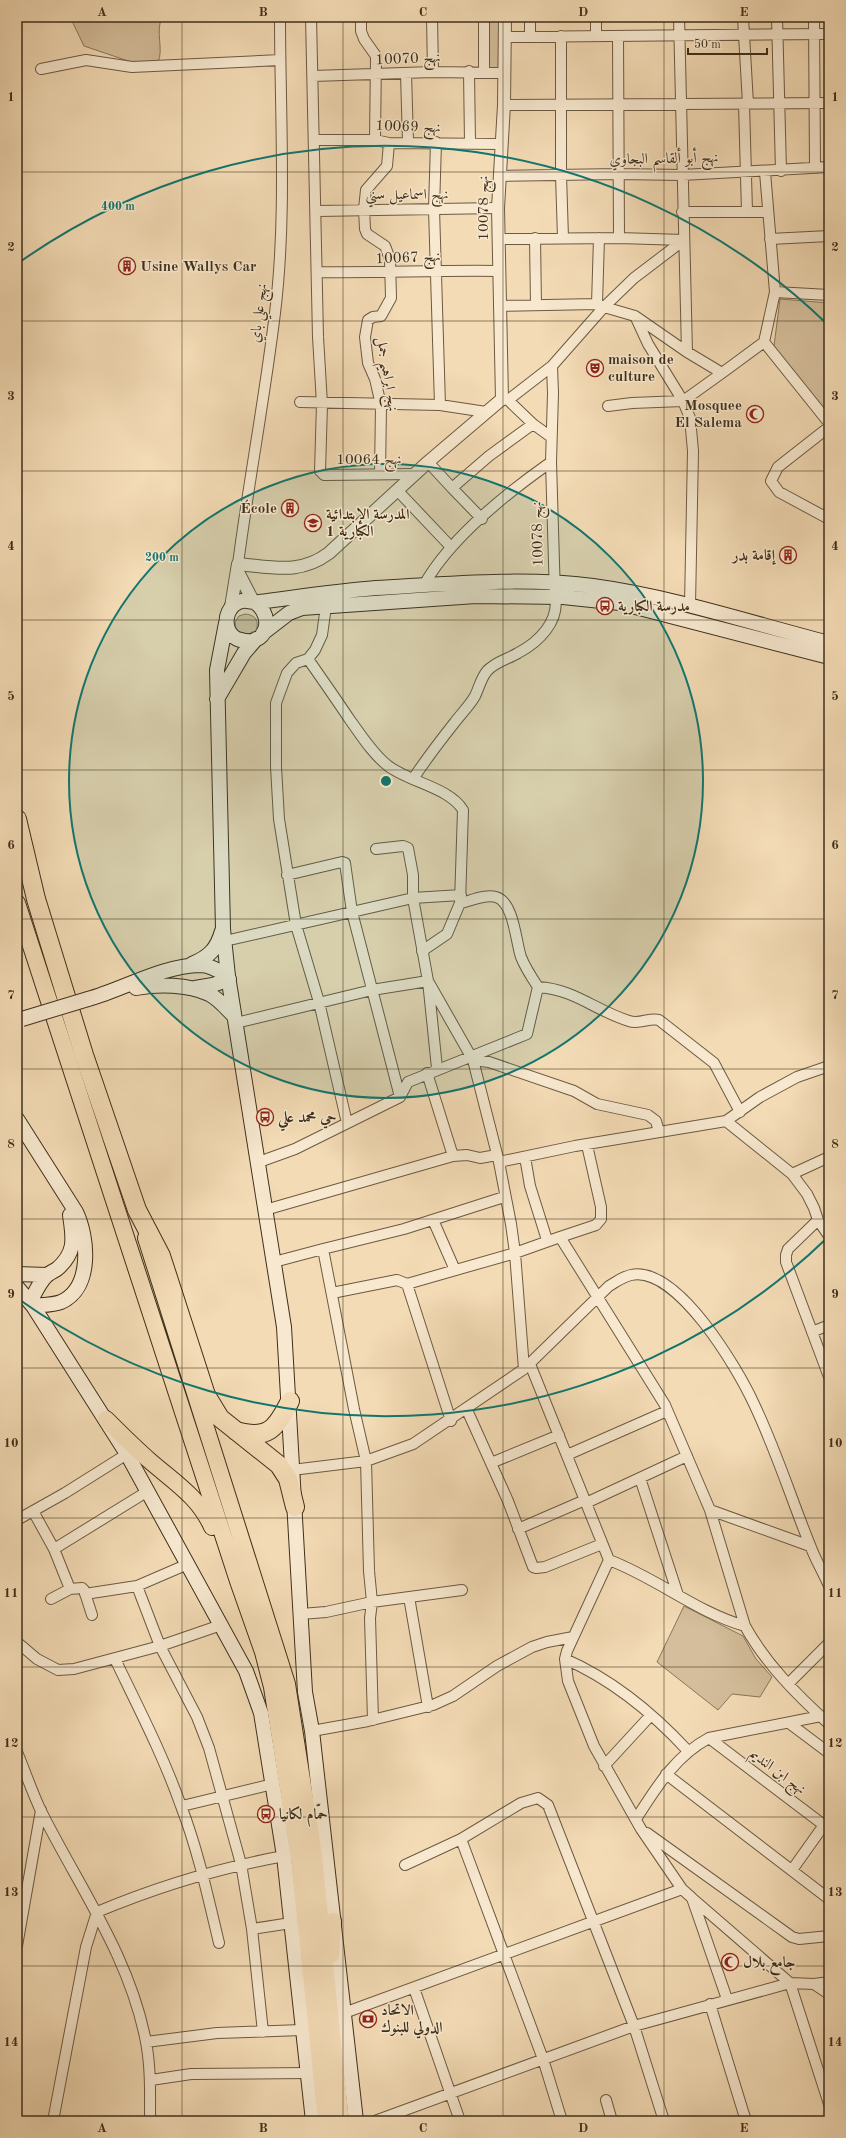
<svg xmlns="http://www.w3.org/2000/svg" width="846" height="2138" font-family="'Old Standard TT',Amiri,serif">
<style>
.green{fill:#d4be9b;stroke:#8a765a}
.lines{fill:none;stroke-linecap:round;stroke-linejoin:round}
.minor-casing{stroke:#6c5a41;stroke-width:12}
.tertiary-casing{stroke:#6c5a41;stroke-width:14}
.secondary-casing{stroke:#3f2f1a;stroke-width:16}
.primary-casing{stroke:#3f2f1a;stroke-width:18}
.motorway-casing{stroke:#3f2f1a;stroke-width:20}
.minor{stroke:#f7e8cf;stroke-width:10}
.tertiary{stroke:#f7e8cf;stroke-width:12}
.secondary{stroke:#f7e8cf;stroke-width:14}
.primary{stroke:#f3dbb5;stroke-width:16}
.motorway{stroke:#f3dbb5;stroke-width:18}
.secondary-bridge-casing{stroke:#3f2f1a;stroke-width:16;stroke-linecap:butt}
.secondary-bridge{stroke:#f7e8cf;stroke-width:14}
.grid{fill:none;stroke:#3f2f1a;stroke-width:1;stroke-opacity:0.55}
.ring{fill:none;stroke:#0f766e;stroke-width:2}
.labels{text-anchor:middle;stroke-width:3;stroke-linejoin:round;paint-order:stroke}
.street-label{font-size:15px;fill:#3f2f1a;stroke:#f7e8cf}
.poi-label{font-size:15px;font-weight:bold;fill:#3f2f1a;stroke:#f7e8cf;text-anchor:start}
.centre{fill:#0f766e;stroke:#f7e8cf;stroke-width:2}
.ring-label{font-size:12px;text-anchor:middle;font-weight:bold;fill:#0f766e;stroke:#f7e8cf;stroke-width:3;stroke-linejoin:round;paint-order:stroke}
.neatline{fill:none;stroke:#3f2f1a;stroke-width:1.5}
.grid-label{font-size:13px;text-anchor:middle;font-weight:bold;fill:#3f2f1a}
</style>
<rect width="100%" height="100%" fill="#f3dbb5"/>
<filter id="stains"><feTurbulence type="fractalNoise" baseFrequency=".005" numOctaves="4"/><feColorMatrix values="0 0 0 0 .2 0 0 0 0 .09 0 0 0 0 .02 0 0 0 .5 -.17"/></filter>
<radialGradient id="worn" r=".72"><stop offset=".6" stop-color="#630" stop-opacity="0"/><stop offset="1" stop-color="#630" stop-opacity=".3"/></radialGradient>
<!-- green -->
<path class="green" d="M74 17H162C155 33 164 48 158 63L143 66 84 46 73 23Z
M491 17H500V70H491L488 67 489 19Z
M780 299 829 303V417L823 416 774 346Z
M245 614C259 615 260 626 253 636L236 632 235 622 239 616Z
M684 1606 743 1636 756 1659 772 1677 760 1697 732 1694 718 1710 657 1662Z"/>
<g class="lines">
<!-- minor casing -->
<g class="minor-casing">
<path id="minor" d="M311 17 318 337 322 404 320 471 324 475 416 474
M361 17V31L364 39 376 56 375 140
M432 17 433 72
M484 17V71
M596 17V35
M679 17 687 352
M743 17 748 104
M777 17 781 171
M814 17 815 167
M561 36V175L563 238
M618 36 619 238
M505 37 829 34
M530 37V17
M41 69 86 60 132 67 280 60
M469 71 470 143
M406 73 408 143
M313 76 433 72 504 73
M744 104 747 212
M504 105 829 103
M314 140H375L389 143 501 144
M436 142 434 209 440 405
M499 176 619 174 682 175 829 167
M317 211 498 208
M682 212H767
M535 238 536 305
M498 239 619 238 684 240
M770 239 829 236
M318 272C378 273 438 270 499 271
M775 292 829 295
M597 304 599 238
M499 306 597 304 604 307 634 278 684 240
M636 318 648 344 683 401 722 373
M764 342 829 423
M552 366 604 307 635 316 687 352 722 373 764 342 775 292 765 172
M508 400 533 424 551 437
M300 402 440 405 486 412
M608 406 632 403 683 401 690 418 693 451 690 605
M829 427 778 467 771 481 779 492 829 519
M428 462 452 488
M380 474 381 405 375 379 368 363 365 337 368 320 373 317 381 316 391 298 390 259 385 246 367 234 365 229 364 209 366 190 387 166 389 143
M398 491 451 547
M482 519 452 488 489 456 533 424
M238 564C249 480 265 396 275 313 287 215 280 115 280 17
M424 585C450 538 507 493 551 462
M326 606 322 635 315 650 308 659 296 663 287 673 276 703V767L279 819 296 925 319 1002 347 1123
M308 659C322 679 336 699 350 720 361 735 372 753 387 765 408 782 449 787 463 810L460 903 447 934 422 951
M413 779C426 759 440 741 455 722 461 714 470 705 475 696 479 688 481 678 487 671 495 662 508 659 518 653 539 642 560 621 555 596L551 462 553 393 552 366 508 400 502 399
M376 849 403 846 408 848 413 875V898L428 981 437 1068
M287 875 342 862 345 863 352 912 400 1097
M225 941 413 898 461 895
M538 987C574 989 596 1011 629 1021 640 1025 649 1017 659 1020L714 1063 740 1112
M236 1023 372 990 428 981 473 1060 499 1162 511 1224 515 1253 524 1369
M473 1060 489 1062 574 1091 597 1104 648 1115 656 1121 659 1132
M427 1073 453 1156
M726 1121 792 1174 807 1194 814 1208 818 1220 829 1236
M525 1157 530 1186 547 1240
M259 1162 295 1149 400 1097 408 1082 527 1034 538 987C532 978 525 967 521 957 516 943 514 902 496 897 485 894 470 901 460 903
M499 1162 575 1146 726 1121 760 1097 797 1077 829 1066
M792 1174 829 1157
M265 1210 453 1156 467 1155 480 1158 497 1155
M433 1220 455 1270
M818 1220 788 1249 786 1255V1262L829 1377
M560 1237 596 1225 601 1219V1207L587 1145
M274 1262 323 1249
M407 1284 515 1253 560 1237 665 1405 710 1510 745 1626
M332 1293 397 1280 407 1284 451 1421
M812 1332 829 1325
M530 1364 609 1560 567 1651 565 1659 568 1681 594 1746 641 1829 682 1889
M467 1410 508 1501 533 1567 536 1568 545 1567 602 1544
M567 1455 667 1411
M491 1463 559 1435
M292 1470 366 1461 413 1444 524 1369 609 1286C616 1282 622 1277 631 1275 677 1265 738 1369 754 1404 776 1450 791 1498 810 1545 815 1559 823 1572 829 1586
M640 1478 678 1595
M586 1503 687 1456
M710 1510 810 1546
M33 1511 54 1549 70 1589
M17 1520 65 1493 127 1454
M518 1529 585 1500
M54 1549 148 1491
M609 1560C657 1578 696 1612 745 1626 766 1664 797 1695 829 1724
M137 1586 160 1646 197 1717 209 1748 241 1864 252 1929 263 2032
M85 1594 137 1586 188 1564
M409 1597 428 1707
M51 1599 70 1589 82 1588 84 1590 92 1615
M301 1614 326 1612 372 1602 462 1590
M17 1642 37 1659 58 1670 74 1669 160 1646 221 1625
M115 1659C138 1707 163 1755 181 1806 198 1850 208 1897 219 1943
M565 1659C613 1680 652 1712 688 1751
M788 1684 829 1643
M373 1720 370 1618 372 1602 369 1571 366 1461 354 1409 323 1249 404 1229 504 1197
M789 1723 829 1753
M312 1731 368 1721 433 1705 453 1696 497 1666 532 1647 547 1642 573 1637
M709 1738 829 1829
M17 1752C25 1771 32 1792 41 1811 79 1887 130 1957 146 2042 151 2069 150 2095 150 2121
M604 1766 651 1715
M666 1774 829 1899
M182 1806 273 1784
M636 1819C656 1788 675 1756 709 1738L821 1716
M647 1833 792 1937 799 1939 829 1936
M461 1839 521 1803 538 1798 548 1805 634 2026 664 2121
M405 1865 461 1839 543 2059 562 2121
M792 1870 824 1825
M693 1899 790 1983 829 2104
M252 1929 291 1923
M17 1946 41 1810
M814 1984 829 1994
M414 1988 460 2121
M710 2004 746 2121
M344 2013 682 1889 692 1898 727 1999
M146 2042 217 2033 302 2030
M151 2080 191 2074 308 2073
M606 2100 612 2121
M53 2121 86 1947 97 1912C159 1886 218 1868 284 1856
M375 2121 634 2026 790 1983 814 1984 829 1982"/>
</g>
<!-- tertiary casing -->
<g class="tertiary-casing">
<path id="tertiary" d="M238 572 253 601
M231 607 238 564C273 567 300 575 329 553L428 462 502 399 498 208 504 105 505 17"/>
</g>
<!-- secondary casing -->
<g class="secondary-casing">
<path id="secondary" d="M256 603C275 618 266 647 241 640 235 639 230 634 228 629 224 618 229 604 242 601 248 600 254 603 259 602 298 597 337 591 376 588 448 584 522 577 593 586 673 597 751 623 829 643
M226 623 217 670 223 929 228 976 284 1327 305 1692 312 1731 356 2121
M263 633 289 613 302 608 476 596 563 597 620 603 829 657
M217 699 244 653 256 639
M192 964C209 957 217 949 222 931
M136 988C158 984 188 984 209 994 218 998 227 1009 234 1016
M195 988 213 985 229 979
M88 999C124 989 161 966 200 965 209 965 220 971 228 976
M17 1119 76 1212C88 1237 93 1288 61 1302 53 1305 42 1305 33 1306
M17 1274 47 1275
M17 1287 33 1306 127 1454 246 1671 261 1713 284 1856 313 2121
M30 1302C35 1293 39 1283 46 1276 49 1273 54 1271 57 1269 77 1252 73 1237 70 1215"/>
</g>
<!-- primary casing -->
<g class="primary-casing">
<path id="primary" d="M17 903 238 1581 263 1652 272 1687 299 1859 326 2121
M146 1238 287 1684 314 1856 341 2121
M106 1419C120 1433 135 1448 150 1461 174 1482 199 1497 212 1527
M331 1955 333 1921"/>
</g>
<!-- motorway casing -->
<g class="motorway-casing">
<path id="motorway" d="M17 819 36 899 84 1055 137 1210 161 1256 206 1395 220 1418 279 1465 288 1479 295 1507
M236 1431C268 1440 276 1429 290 1401"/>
</g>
<!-- minor -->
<use href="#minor" class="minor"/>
<!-- tertiary -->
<use href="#tertiary" class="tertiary"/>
<!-- secondary -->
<use href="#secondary" class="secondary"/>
<!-- primary -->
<use href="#primary" class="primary"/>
<!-- motorway -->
<use href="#motorway" class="motorway"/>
<!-- secondary-bridge casing -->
<g class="secondary-bridge-casing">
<path id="secondary-bridge" d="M22 1019 88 999"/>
</g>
<!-- secondary-bridge -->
<use href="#secondary-bridge" class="secondary-bridge"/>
</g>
<!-- grid -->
<path class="grid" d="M182 17V2121M343 17V2121M503 17V2121M664 17V2121M17 172H829M17 321H829M17 471H829M17 620H829M17 770H829M17 919H829M17 1069H829M17 1219H829M17 1368H829M17 1518H829M17 1667H829M17 1817H829M17 1966H829"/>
<!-- distance rings -->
<circle cx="386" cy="781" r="317" fill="#0f766e" fill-opacity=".12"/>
<g class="ring">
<circle cx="386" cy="781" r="317"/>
<path d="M827 1238A635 635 0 0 1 17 1298M17 264A635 635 0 0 1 827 324"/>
</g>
<!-- icons -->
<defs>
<g id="building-ring" transform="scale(0.9)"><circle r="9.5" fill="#f7e8cf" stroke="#8f2418" stroke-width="1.5"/><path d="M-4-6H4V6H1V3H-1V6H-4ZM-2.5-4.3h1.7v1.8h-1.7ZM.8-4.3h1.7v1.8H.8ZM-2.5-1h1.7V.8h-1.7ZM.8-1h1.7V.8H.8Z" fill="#8f2418"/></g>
<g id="theatre-ring" transform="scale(0.9)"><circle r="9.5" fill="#f7e8cf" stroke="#8f2418" stroke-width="1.5"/><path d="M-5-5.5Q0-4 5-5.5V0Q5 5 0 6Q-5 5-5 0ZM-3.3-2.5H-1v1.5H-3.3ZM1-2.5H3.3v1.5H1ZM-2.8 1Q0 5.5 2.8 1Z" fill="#8f2418"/></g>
<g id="mosque-ring" transform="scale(0.9)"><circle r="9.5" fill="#f7e8cf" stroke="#8f2418" stroke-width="1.5"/><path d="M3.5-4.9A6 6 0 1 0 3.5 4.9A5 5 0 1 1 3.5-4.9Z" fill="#8f2418"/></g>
<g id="university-ring" transform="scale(0.9)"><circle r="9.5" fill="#f7e8cf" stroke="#8f2418" stroke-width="1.5"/><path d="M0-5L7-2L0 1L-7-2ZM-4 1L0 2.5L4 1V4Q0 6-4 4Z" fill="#8f2418"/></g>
<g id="bus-ring" transform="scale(0.9)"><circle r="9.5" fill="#f7e8cf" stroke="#8f2418" stroke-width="1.5"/><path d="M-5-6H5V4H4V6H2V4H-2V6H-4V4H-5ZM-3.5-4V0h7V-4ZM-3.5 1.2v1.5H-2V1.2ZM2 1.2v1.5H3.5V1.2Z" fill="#8f2418"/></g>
<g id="bank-ring" transform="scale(0.9)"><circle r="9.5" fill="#f7e8cf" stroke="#8f2418" stroke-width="1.5"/><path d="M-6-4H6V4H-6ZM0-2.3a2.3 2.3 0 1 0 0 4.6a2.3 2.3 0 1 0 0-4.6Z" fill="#8f2418"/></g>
</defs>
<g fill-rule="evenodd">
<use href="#building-ring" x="127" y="266"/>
<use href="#theatre-ring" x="595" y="368"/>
<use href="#mosque-ring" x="755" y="414"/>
<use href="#building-ring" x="290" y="508"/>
<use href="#university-ring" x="313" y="523"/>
<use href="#building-ring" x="788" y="555"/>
<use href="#bus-ring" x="605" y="606"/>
<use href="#bus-ring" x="265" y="1117"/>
<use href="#bus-ring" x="266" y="1814"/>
<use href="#mosque-ring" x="730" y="1962"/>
<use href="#bank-ring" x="368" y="2019"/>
</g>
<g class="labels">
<!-- street labels -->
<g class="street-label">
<text transform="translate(408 58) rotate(-2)" y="5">نهج 10070</text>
<text transform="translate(408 126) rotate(2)" y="5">نهج 10069</text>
<text transform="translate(664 158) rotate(-1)" y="5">نهج أبو ألقاسم البجاوي</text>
<text x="407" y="199">نهج اسماعيل سني</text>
<text transform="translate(483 208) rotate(-90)" y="5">نهج 10078</text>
<text transform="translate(408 257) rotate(-2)" y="5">نهج 10067</text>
<text transform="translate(258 313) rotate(-83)" y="5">نهج علي باي</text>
<text transform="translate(388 374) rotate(81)" y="5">نهج ابراهيم جمل</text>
<text x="369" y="464">نهج 10064</text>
<text transform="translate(537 534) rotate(-91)" y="5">نهج 10078</text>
<text transform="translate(778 1771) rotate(37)" y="5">نهج ابن النديم</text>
</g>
<!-- poi labels -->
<g class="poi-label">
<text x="140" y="271">Usine Wallys Car</text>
<text x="608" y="364">maison de<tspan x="608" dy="17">culture</tspan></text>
<text x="742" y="410" text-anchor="end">Mosquee<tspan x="742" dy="17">El Salema</tspan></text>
<text x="277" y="513" text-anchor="end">École</text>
<text x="326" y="519">المدرسة الإبتدائية<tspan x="326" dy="17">الكبارية 1</tspan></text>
<text x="775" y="560" text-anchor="end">إقامة بدر</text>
<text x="618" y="611">مدرسة الكبارية</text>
<text x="278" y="1122">حي محمد علي</text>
<text x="279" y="1819">حمّام لكانيا</text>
<text x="743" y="1967">جامع بلال</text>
<text x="381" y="2015">الاتحاد<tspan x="381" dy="17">الدولي للبنوك</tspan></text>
</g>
</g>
<circle cx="386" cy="781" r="6" class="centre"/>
<g class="ring-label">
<text x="118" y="210">400 m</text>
<text x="162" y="561">200 m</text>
</g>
<!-- margin -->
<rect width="846" height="2138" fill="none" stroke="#f3dbb5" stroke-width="44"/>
<!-- scale -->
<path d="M688 48v6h79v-6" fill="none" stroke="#3f2f1a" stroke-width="2"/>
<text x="694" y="48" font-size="12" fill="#3f2f1a" stroke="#f7e8cf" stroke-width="3" paint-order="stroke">50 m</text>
<rect x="22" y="22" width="802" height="2094" class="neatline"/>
<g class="grid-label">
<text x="102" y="16">A</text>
<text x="263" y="16">B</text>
<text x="423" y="16">C</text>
<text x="583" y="16">D</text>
<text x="744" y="16">E</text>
<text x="11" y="101">1</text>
<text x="835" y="101">1</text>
<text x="11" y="251">2</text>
<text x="835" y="251">2</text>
<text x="11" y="400">3</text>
<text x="835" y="400">3</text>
<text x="11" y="550">4</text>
<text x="835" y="550">4</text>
<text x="11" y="700">5</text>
<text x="835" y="700">5</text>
<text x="11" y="849">6</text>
<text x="835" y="849">6</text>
<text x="11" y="999">7</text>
<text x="835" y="999">7</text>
<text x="11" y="1148">8</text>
<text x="835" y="1148">8</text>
<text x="11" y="1298">9</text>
<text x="835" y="1298">9</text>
<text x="11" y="1447">10</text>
<text x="835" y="1447">10</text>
<text x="11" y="1597">11</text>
<text x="835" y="1597">11</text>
<text x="11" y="1747">12</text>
<text x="835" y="1747">12</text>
<text x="11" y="1896">13</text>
<text x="835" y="1896">13</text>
<text x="11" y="2046">14</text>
<text x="835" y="2046">14</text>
<text x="102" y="2132">A</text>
<text x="263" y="2132">B</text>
<text x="423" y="2132">C</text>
<text x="583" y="2132">D</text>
<text x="744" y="2132">E</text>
</g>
<rect width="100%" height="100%" filter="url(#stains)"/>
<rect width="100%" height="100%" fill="url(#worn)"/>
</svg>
